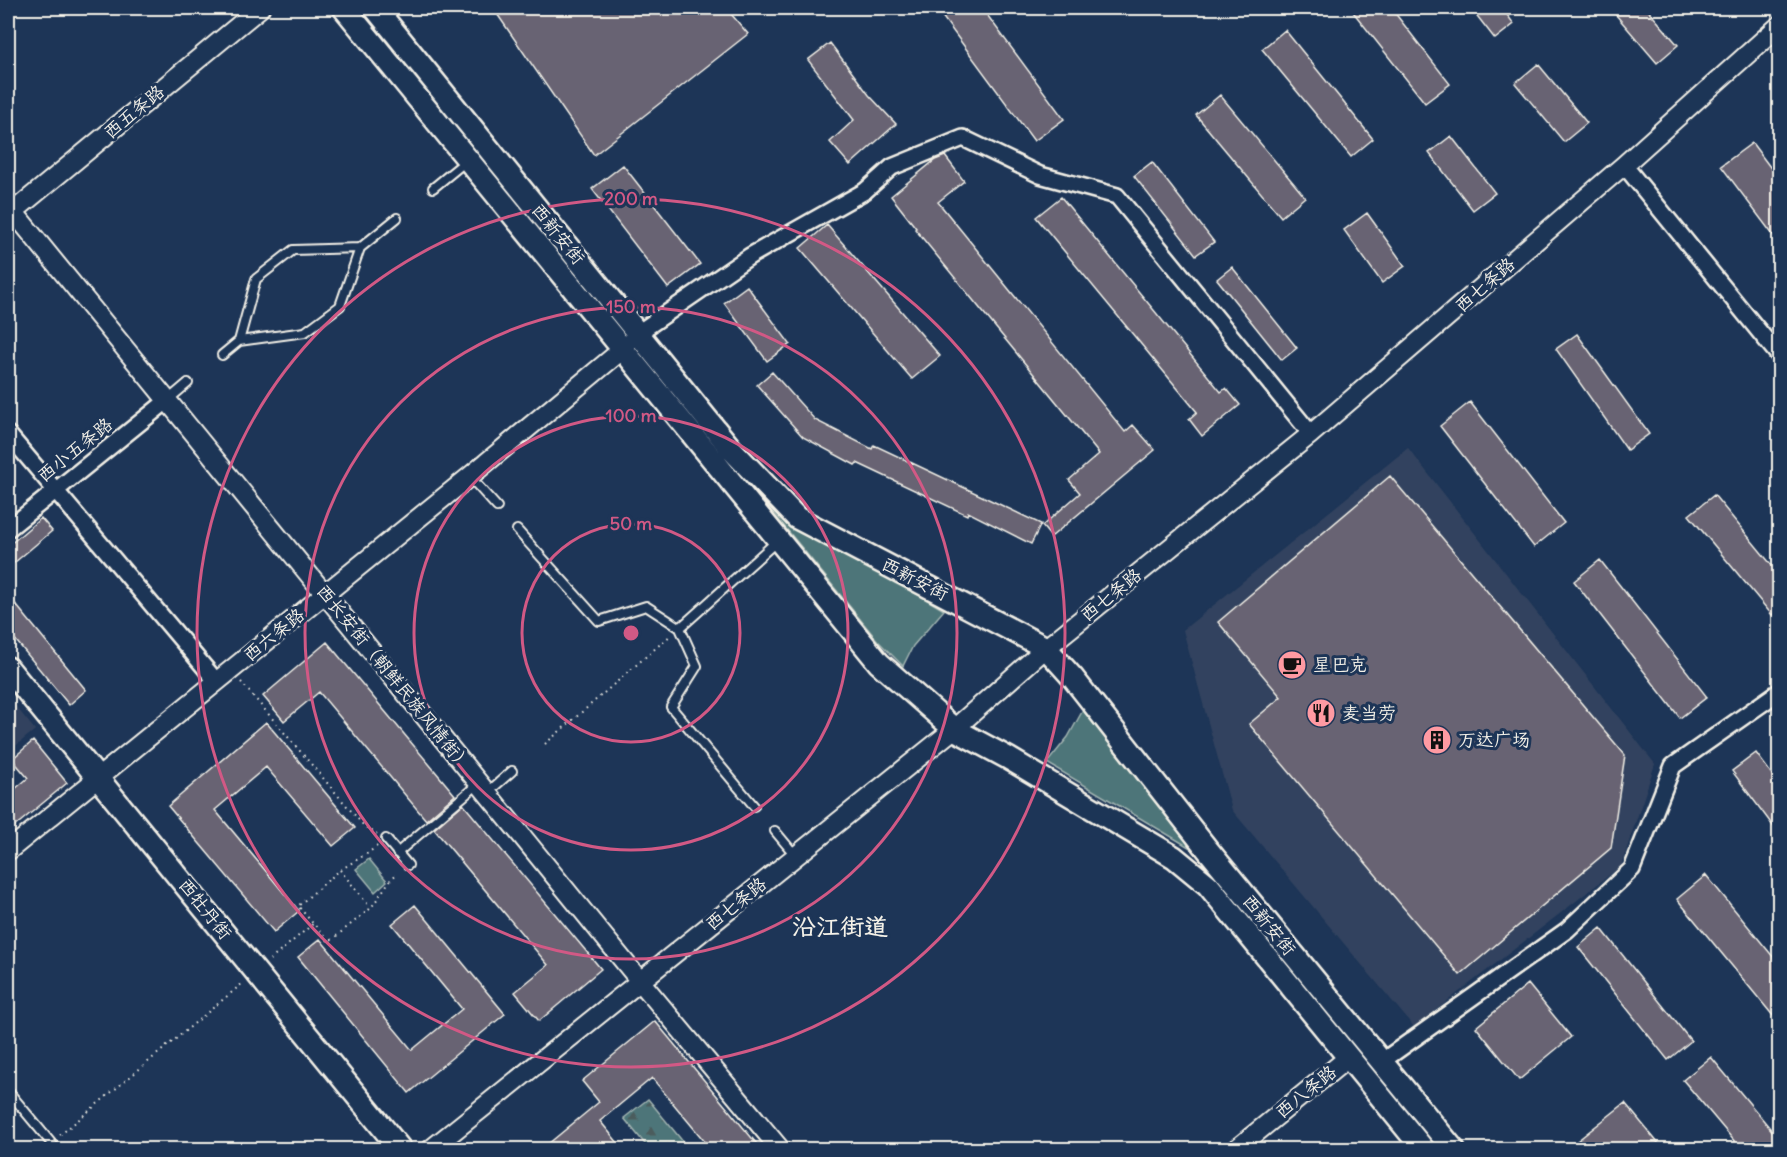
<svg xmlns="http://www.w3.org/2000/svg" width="1787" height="1157" font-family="Delius,'LXGW WenKai TC',sans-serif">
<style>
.built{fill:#33435f}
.green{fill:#4e7579;stroke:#a1b3b0;stroke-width:1.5}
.forest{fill:url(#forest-firs);stroke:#a1b3b0;stroke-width:1.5}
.building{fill:#676373;stroke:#f4f1e8;stroke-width:1.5}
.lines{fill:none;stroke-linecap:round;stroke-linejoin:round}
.service-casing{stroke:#f4f1e8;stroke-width:12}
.minor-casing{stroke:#f4f1e8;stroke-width:20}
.tertiary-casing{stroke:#f4f1e8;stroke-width:22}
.secondary-casing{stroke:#f4f1e8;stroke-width:26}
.path{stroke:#f4f1e8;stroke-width:2;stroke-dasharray:1.5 4.5;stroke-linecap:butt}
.service{stroke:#1d3557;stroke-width:8}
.minor{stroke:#1d3557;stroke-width:15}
.tertiary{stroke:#1d3557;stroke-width:18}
.secondary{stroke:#1d3557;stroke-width:21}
.ring{fill:none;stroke:#d15985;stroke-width:3}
.labels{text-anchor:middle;stroke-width:6;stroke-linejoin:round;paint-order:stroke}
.street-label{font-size:18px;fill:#f4f1e8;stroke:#1d3557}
.poi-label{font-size:18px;fill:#f4f1e8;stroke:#1d3557;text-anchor:start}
.district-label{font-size:24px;font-weight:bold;fill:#f4f1e8;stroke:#1d3557}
.centre{fill:#d15985;stroke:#1d3557;stroke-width:3}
.ring-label{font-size:18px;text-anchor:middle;font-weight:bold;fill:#d15985;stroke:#1d3557;stroke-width:6;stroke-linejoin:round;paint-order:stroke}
</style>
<defs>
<pattern id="forest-firs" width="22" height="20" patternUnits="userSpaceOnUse" patternTransform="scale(1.5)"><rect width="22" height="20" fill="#4e7579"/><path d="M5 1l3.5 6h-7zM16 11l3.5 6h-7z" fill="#4b5c5d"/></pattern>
</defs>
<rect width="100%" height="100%" fill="#1d3557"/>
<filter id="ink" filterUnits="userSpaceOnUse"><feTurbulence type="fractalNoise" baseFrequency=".0167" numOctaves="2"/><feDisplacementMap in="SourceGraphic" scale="12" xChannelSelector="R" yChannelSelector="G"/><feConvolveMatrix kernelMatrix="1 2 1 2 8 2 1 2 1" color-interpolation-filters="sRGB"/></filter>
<g filter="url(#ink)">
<!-- built -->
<path class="built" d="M1408 448 1655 764 1621 866 1414 1027 1232 810 1183 630Z
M8 697 35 730 8 752Z"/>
<!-- green -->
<path class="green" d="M766 504 944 610 913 646 903 666 878 641Z
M1083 710 1204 856 1047 763 1068 737Z
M369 859 387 881 375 892 356 869Z"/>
<!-- forest -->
<path class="forest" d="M648 1099 689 1149H649L624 1118Z"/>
<!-- building -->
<path class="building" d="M493 8H726L748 34 594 155Z
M936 8H982L1064 119 1034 141Z
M1350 8H1391L1450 84 1425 103Z
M1471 8H1502L1514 24 1495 39Z
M1610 8H1646L1678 45 1657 63Z
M1285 30 1373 139 1351 157 1262 49Z
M830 43 869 95 896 124 850 165 830 142 854 120 808 60Z
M1538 64 1587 123 1564 142 1515 83Z
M1220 95 1305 197 1281 217 1196 115Z
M1451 136 1495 193 1473 210 1429 153Z
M1752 143 1779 179V243L1721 166Z
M945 156 964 181 938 202 1125 432 1133 425 1155 450 1051 537 1042 526 1080 493 1069 480 1099 454 915 229 916 228 891 196 935 160Z
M1152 162 1214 242 1196 255 1134 176Z
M623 165 700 264 668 288 592 189Z
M1061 197 1221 392 1226 388 1240 405 1202 436 1189 419 1197 412 1036 217Z
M1367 213 1405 266 1382 283 1344 230Z
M827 225 940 356 912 379 800 248Z
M1232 267 1297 348 1282 360 1217 279Z
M747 286 790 344 767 361 724 303Z
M1577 334 1649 434 1627 450 1556 349Z
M772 372 815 420 872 449 874 445 1041 524 1031 544 968 512 967 515 857 463 855 465 803 437 757 385Z
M1470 402 1564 523 1534 547 1440 426Z
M1390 476 1625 755 1611 848 1460 975 1249 724 1281 697 1218 622Z
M1714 495 1779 574V609L1772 615 1689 515Z
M41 518 52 531 8 568V546Z
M1600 560 1707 697 1680 718 1574 581Z
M8 595 86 690 69 705 8 631Z
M327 642 455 795 426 820 319 692 284 721 263 696Z
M266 722 355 828 333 846 266 767 215 810 299 911 274 932 168 806Z
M33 741 67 783 8 832V795L28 778 12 759Z
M1756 753 1779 784V834L1732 771Z
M463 804 601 969 539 1021 515 992 548 965 434 829Z
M1706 875 1779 964V1023L1677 899Z
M415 905 505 1014 409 1093 298 957 320 939 412 1050 462 1009 392 924Z
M1601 928 1691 1041 1668 1060 1578 947Z
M1528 984 1571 1037 1519 1080 1476 1027Z
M655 1021 761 1149H711L652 1078 600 1121 623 1149H542L599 1102 582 1081Z
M1711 1057 1779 1139V1149H1741L1683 1080Z
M1625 1103 1663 1149H1567Z"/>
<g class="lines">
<!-- service casing -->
<g class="service-casing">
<path id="service" d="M433 188 466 161
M239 341 256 279 293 250 360 248
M222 355 239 341 305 332 340 306 360 248 397 218
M168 400 188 383
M470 477 497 507
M517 530 599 621 646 606 680 628 697 666 671 707 754 806
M680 628 777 541
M487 793 512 771
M775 831 795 855
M386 839 408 865
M397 853 478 784
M8 1091 57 1150"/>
</g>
<!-- minor casing -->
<g class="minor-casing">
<path id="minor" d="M1624 165 1780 357
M623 349 638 333 750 256 865 191 892 167 963 138 1040 175 1117 196 1311 434
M8 434 217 682
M8 529 168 400
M1381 1062 1567 930 1632 869 1673 766 1780 691"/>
</g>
<!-- tertiary casing -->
<g class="tertiary-casing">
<path id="tertiary" d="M8 205 640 981 781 1150
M8 216 260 8
M8 851 469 477 623 349
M430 1150 954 729 1046 648 1311 434 1624 165 1780 25
M1235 1150 1349 1057"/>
</g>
<!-- secondary casing -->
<g class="secondary-casing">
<path id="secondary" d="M344 8 879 663 954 729 1008 758 1174 857 1208 885 1424 1150
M375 8 732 450 797 518 1046 648 1073 678 1208 850 1454 1150
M8 668 401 1150"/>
</g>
<!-- path -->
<path class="path" d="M241 682 364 826 377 834
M545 744 672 634
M377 846 368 853 340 870 298 906 329 942 371 908 391 879 398 873
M340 870 370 907
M270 960 314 923
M60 1135 243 983"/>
<!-- service -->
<use href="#service" class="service"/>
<!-- minor -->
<use href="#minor" class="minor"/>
<!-- tertiary -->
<use href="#tertiary" class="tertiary"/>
<!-- secondary -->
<use href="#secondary" class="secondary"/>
</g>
</g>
<!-- distance rings -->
<g class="ring">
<circle cx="631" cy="633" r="109"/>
<circle cx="631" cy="633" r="217"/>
<circle cx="631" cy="633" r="326"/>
<circle cx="631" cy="633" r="434"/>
</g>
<!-- icons -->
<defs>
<g id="cafe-disc" transform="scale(1.5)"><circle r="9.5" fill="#ff9aa2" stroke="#1d3557"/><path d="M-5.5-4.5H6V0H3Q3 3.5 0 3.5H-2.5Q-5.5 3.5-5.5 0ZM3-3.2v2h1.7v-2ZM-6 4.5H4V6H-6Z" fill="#111"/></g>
<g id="restaurant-disc" transform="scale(1.5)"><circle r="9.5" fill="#ff9aa2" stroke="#1d3557"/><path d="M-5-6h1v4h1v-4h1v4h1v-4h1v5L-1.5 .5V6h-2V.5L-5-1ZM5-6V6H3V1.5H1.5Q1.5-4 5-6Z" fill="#111"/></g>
<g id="building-disc" transform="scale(1.5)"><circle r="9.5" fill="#ff9aa2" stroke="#1d3557"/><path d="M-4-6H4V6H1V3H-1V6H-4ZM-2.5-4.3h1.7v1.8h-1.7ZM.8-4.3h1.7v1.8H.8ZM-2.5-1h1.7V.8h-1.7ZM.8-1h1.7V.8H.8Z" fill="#111"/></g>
</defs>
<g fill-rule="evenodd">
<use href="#cafe-disc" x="1292" y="665"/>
<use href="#restaurant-disc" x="1321" y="713"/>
<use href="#building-disc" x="1437" y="740"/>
</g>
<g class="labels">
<!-- street labels -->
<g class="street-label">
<text transform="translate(134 112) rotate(-40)" y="6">西五条路</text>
<text transform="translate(558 234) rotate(51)" y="6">西新安街</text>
<text transform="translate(1485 285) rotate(-41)" y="6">西七条路</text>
<text transform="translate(75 450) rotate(-39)" y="6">西小五条路</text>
<text transform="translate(915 579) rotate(27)" y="6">西新安街</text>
<text transform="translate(1111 595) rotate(-39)" y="6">西七条路</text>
<text transform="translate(274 635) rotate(-39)" y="6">西六条路</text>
<text transform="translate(394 678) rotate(51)" y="6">西长安街（朝鲜民族风情街）</text>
<text transform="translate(736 904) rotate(-39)" y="6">西七条路</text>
<text transform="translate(205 909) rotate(51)" y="6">西牡丹街</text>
<text transform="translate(1269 925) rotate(51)" y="6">西新安街</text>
<text transform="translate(1306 1092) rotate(-39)" y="6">西八条路</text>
</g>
<!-- poi labels -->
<g class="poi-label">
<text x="1313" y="671">星巴克</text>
<text x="1342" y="719">麦当劳</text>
<text x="1458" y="746">万达广场</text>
</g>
<!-- district labels -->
<g class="district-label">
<text x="840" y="935">沿江街道</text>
</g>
</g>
<circle cx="631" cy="633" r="9" class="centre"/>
<g class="ring-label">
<text x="631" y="205">200 m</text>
<text x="631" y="313">150 m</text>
<text x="631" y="422">100 m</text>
<text x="631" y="530">50 m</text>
</g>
<!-- margin -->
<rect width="1787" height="1157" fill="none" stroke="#1d3557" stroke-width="30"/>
<rect x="15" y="15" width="1757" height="1127" fill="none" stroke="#f4f1e8" stroke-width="2" filter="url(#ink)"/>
</svg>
